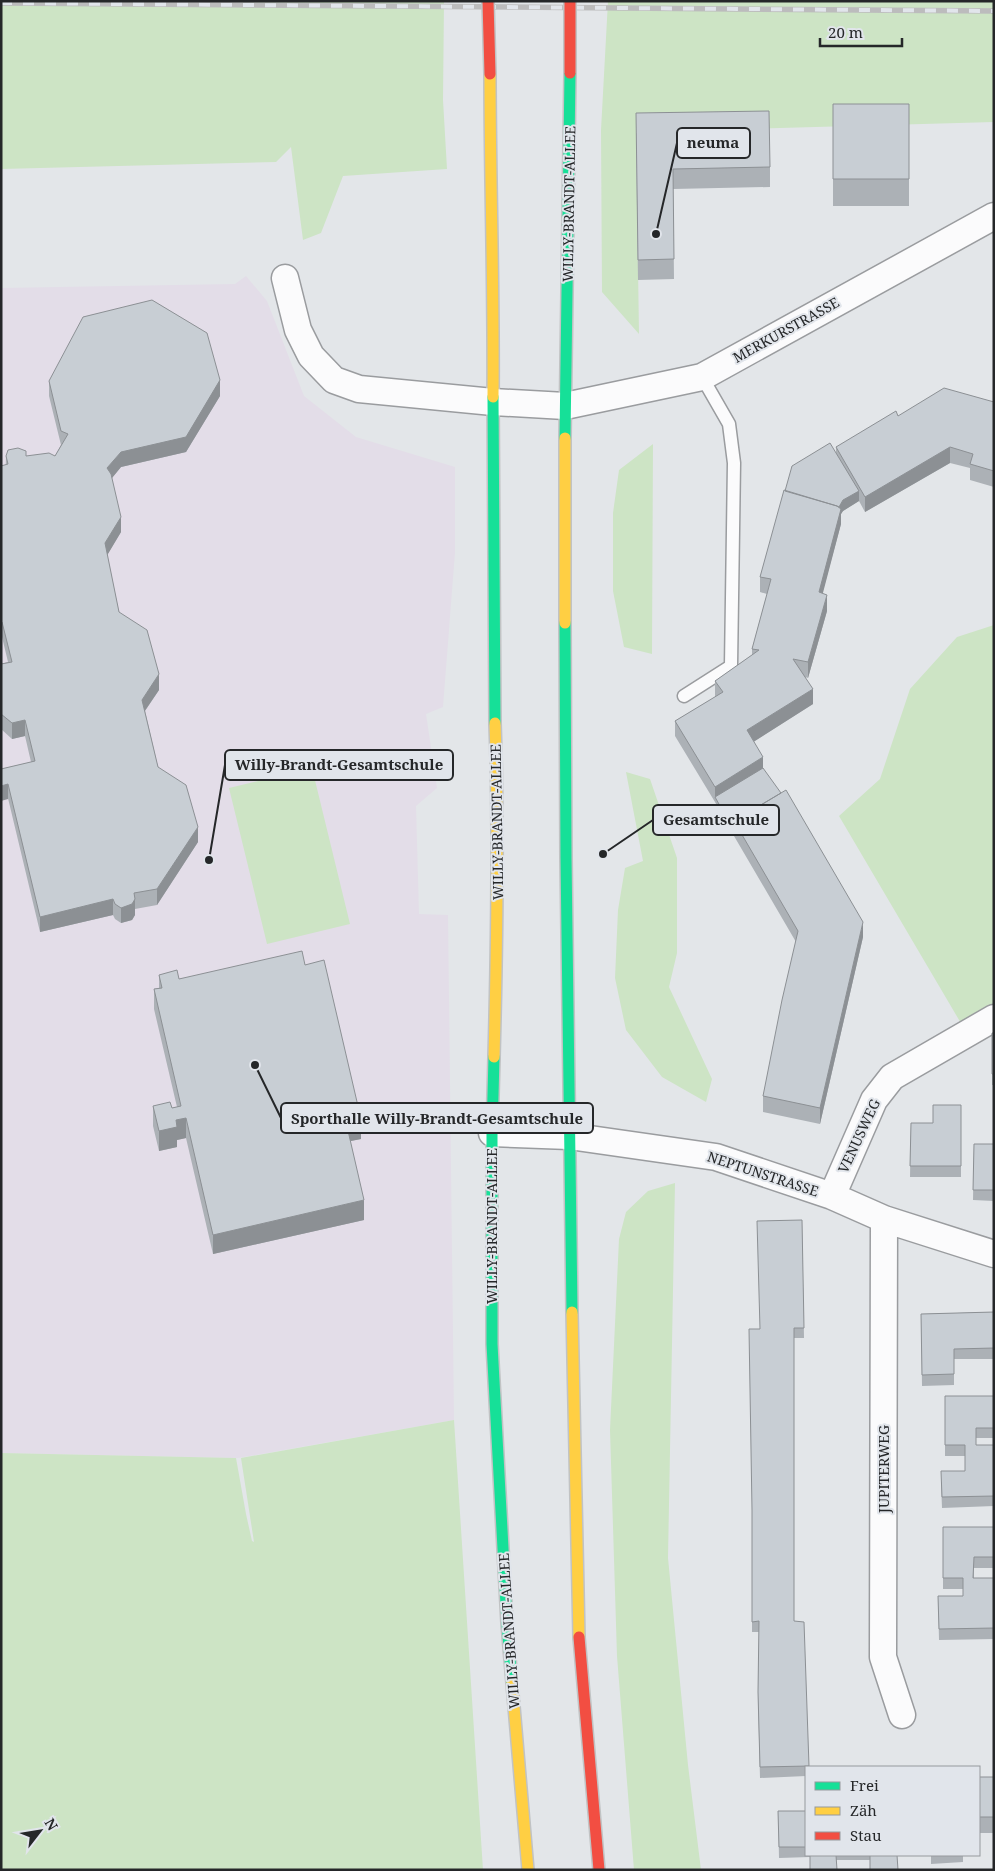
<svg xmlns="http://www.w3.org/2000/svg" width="995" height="1871" font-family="'Noto Serif',serif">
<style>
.education{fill:#e3dde8}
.green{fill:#cde4c5}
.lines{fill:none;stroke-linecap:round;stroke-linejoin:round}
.lane-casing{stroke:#9a9c9f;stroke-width:15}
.street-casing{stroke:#9a9c9f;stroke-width:29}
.fast-casing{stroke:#c1c3c4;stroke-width:14}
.slow-casing{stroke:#c1c3c4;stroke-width:14}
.jam-casing{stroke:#c1c3c4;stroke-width:14}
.lane{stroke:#fbfbfc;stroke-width:12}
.street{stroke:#fbfbfc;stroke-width:26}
.fast{stroke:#16e098;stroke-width:11}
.slow{stroke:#ffcf43;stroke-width:11}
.jam{stroke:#f24e42;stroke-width:11}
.rail-casing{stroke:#bcbcbd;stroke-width:5.5}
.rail{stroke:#e1e5eb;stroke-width:4;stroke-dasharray:11;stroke-linecap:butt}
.jam-bridge-casing{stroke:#c1c3c4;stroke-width:14;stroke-linecap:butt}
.jam-bridge{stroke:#f24e42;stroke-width:11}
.wall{fill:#acb1b6}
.shaded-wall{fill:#8c9094}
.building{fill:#c8ced4;stroke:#8c9094}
.labels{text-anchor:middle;stroke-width:4;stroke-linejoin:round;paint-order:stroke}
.street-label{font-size:14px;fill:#252729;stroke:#e1e5eb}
.leader{fill:none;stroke:#252729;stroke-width:2}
.callout-dot{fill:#252729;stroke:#e1e5eb;stroke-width:2}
.callout{fill:#e1e5eb;stroke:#252729;stroke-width:2}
.callout-label{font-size:15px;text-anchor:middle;font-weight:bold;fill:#252729}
</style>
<rect width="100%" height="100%" fill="#e3e6e9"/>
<!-- education -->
<path class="education" d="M246 276 267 301 304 396 356 437 455 467V552L443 707 426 714 437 788 416 806 419 914 448 915 454 1420 238 1458 1 1453V288L235 284Z"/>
<!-- green -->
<path class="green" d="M1 1H444L443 100 447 169 343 176 321 233 303 240 291 147 276 162 1 169Z
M608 1H994V122L636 132 639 334 602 292 601 130Z
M653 444 652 654 624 647 613 591V513L619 470Z
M994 625V1007L962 1025 839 816 880 779 910 689 957 637Z
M312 768 350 924 267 944 229 788Z
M626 772 650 779 677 858V953L669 987 712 1079 706 1102 662 1077 626 1030 615 978 618 910 625 868 643 861Z
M675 1183 668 1558 688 1765 701 1870H634L617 1656 610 1430 619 1239 626 1212 648 1191Z
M454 1420 483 1870H1V1453L236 1458 246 1514 252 1541 254 1542 241 1458Z"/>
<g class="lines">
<!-- lane casing -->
<g class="lane-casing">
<path id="lane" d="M684 696 731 666 734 463 729 424 702 377"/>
</g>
<!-- street casing -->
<g class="street-casing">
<path id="street" d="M285 278 298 330 311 356 334 380 359 389 493 402 565 406 702 377 994 216
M492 1133 569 1136 716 1157 832 1196 884 1219 994 1254
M832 1196 874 1100 892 1077 994 1018
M884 1219 883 1657 902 1715"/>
</g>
<!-- fast casing -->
<g class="fast-casing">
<path id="fast" d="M493 397 495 723
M565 438 570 73
M565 623 566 858 572 1312
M494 1057 492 1133V1344L507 1623 512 1683"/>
</g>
<!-- slow casing -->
<g class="slow-casing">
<path id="slow" d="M490 74C490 182 494 289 493 397
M565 438V623
M494 1057C497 946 499 835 495 723
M572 1312 579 1637
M512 1683 528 1870"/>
</g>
<!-- jam casing -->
<g class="jam-casing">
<path id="jam" d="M579 1637 599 1870"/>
</g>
<!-- lane -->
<use href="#lane" class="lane"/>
<!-- street -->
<use href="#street" class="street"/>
<!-- fast -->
<use href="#fast" class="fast"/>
<!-- slow -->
<use href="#slow" class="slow"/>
<!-- jam -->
<use href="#jam" class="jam"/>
<!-- rail casing -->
<g class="rail-casing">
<path id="rail" d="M1 3 994 11"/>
</g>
<!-- rail -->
<use href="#rail" class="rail"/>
<!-- jam-bridge casing -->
<g class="jam-bridge-casing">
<path id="jam-bridge" d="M488 1 490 74
M570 1V73"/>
</g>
<!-- jam-bridge -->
<use href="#jam-bridge" class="jam-bridge"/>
</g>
<!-- wall -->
<path class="wall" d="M833 104H909V206H833Z
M636 133 770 167V187L673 189 674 279 638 280Z
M49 381 220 396 186 452 121 467 112 478 121 532 107 555 119 612 159 690 145 711 158 767 198 842 157 905 135 909V915L132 920 121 923 115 919 113 915 40 932 1 769 31 762 25 736 12 739 1 729V664L8 662 2 637H1L6 456H55L61 445 49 396Z
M994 402V487L970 480V468L950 463 865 512 859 501 843 511 841 514V524L822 594 827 611 808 678 805 677 813 704 753 742 763 768 863 937 820 1124 763 1112V1096L796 942 734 836 715 802 675 736V721L715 697V681L752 655V649L767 594 760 592V577L785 491 836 452V447L898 416Z
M305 965 361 1139 350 1141 364 1220 213 1254 186 1138 177 1140V1147L159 1151 153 1126V1106L172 1108 177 1107 154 1009V989L159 988V975L179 979Z
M992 1033H994V1085H992Z
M961 1105V1177H910L911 1123H933Z
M974 1144H994V1201L973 1200Z
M802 1220 804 1338H794V1621L809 1767H806V1776L760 1778 758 1703 759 1632H752V1518L760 1329Z
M994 1312V1359H954V1385L922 1386 921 1314Z
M945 1396H994V1438H976V1445H994V1506L942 1508 941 1482 965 1471V1456H945Z
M943 1527H994V1568H974V1578H994V1639L939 1640 938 1596H963V1589H943Z
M979 1777H994V1833H979Z
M778 1811H806V1855H897L869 1860H837L810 1857 779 1858Z
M931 1855H963V1862L931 1864Z"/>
<!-- shaded-wall -->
<path class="shaded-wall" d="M220 380V396L186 452 121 467 107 484V468L121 452Z
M950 447V463L865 512V497Z
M859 491V501L843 511 841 514V524L819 608V592L837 510 843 500Z
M121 517V532L105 559V543Z
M827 595V611L808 678V662Z
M1 622H2V637H1Z
M159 674V690L142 715V700Z
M813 689V704L747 746V730Z
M25 720V736L12 739V723Z
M763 757V773L715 797V787Z
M8 784V799L1 801V786Z
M198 827V842L157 905V889Z
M113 899V915L40 932V917Z
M135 899V915L132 920 121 923V908Z
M863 922V937L820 1124V1108Z
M186 1118V1138L177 1140V1147L159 1151V1131L176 1120Z
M361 1119V1139L346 1142V1122Z
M364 1200V1220L213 1254V1235Z"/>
<!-- building -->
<path class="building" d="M833 104H909V179H833Z
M769 111 770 167 673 169 674 259 638 260 636 113Z
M152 300 207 333 220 380 186 437 121 452 107 468 111 474 121 517 105 543 119 612 147 630 159 674 142 700 158 767 186 785 198 827 157 889 134 893 135 899 132 904 121 908 115 904 113 899 40 917 8 784 1 786V769L35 761 25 720 12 723 1 714V664L12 662 2 622H1V466L8 464 6 456 8 450 18 448 26 451V456L49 453 55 456 68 434 61 431 49 381 83 317Z
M944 388 994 402V471L970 464 973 454 950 447 865 497 836 447 896 411 898 416Z
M830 443 859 491 843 500 839 507 837 506 785 491 792 466Z
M784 490 837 506 841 509 819 592 827 595 808 662 793 659 813 689 747 730 763 757 715 787 675 721 723 692 715 681 759 650 752 649 771 579 760 577Z
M763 768 781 793 734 821V831L715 797Z
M786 790 863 922 820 1108 763 1096 782 1000 798 931 734 821Z
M302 951 305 965 324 960 361 1119 346 1122 364 1200 213 1235 186 1118 176 1120 177 1127 159 1131 153 1106 170 1102 172 1108 181 1106 154 989 162 988 159 975 177 970 179 979Z
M992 1033H994V1074H992Z
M933 1105H961V1166H910L911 1123H933Z
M974 1144H994V1190H973Z
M802 1220 804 1328H794V1621L804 1622 809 1766 760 1767 758 1692 759 1621 752 1622V1510L749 1329H760L757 1221Z
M994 1312V1348L954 1349V1374L922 1375 921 1314Z
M945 1396H994V1428H976V1445H994V1496L942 1497 941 1471H965V1445H945Z
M943 1527H994V1557H974L973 1578H994V1628L939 1629 938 1596H963V1578H943Z
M979 1777H994V1817H979Z
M778 1811H806V1847H779Z
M810 1855H836L837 1870H810Z
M870 1855H897L898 1870H870Z"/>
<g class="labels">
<!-- street labels -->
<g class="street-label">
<text transform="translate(569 204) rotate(-89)" y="5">WILLY-BRANDT-ALLEE</text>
<text transform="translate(786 330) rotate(-29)" y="5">MERKURSTRASSE</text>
<text transform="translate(497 822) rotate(-91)" y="5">WILLY-BRANDT-ALLEE</text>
<text transform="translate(859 1136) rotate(-65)" y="5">VENUSWEG</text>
<text transform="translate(763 1174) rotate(18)" y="5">NEPTUNSTRASSE</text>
<text transform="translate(492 1226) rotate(-90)" y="5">WILLY-BRANDT-ALLEE</text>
<text transform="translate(884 1469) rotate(-90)" y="5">JUPITERWEG</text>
<text transform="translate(509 1631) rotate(-94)" y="5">WILLY-BRANDT-ALLEE</text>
</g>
</g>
<!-- callouts -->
<path class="leader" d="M656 234L677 143M209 860L225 765M603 854L653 820M255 1065L281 1118"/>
<g class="callout-dot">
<circle cx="656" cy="234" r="5"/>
<circle cx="209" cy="860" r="5"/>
<circle cx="603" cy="854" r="5"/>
<circle cx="255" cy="1065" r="5"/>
</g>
<g class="callout">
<rect x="677" y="128" width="73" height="30" rx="5"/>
<rect x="225" y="750" width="228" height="30" rx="5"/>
<rect x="653" y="805" width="126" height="30" rx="5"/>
<rect x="281" y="1103" width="312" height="30" rx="5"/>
</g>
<g class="callout-label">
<text x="713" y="148">neuma</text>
<text x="339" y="770">Willy-Brandt-Gesamtschule</text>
<text x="716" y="825">Gesamtschule</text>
<text x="437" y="1124">Sporthalle Willy-Brandt-Gesamtschule</text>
</g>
<!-- border -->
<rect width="995" height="1871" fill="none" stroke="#252729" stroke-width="5"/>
<!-- legend -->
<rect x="805" y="1766" width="175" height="90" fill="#e1e5eb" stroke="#96999d"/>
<rect x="815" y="1782" width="25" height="8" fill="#16e098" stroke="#96999d"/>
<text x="850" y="1791" font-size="15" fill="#252729">Frei</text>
<rect x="815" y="1807" width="25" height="8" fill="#ffcf43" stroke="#96999d"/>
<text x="850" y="1816" font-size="15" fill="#252729">Zäh</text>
<rect x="815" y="1832" width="25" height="8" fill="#f24e42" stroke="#96999d"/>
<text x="850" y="1841" font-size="15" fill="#252729">Stau</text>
<!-- north arrow -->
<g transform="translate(40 1831) rotate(59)" stroke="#e1e5eb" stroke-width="4" paint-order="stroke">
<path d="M0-4L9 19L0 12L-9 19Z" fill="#252729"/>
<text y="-8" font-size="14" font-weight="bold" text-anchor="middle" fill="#252729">N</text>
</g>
<!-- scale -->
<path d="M820 38v8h82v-8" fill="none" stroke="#252729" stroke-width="2.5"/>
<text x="828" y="38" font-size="15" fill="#252729" stroke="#e1e5eb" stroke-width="4" paint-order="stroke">20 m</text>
</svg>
